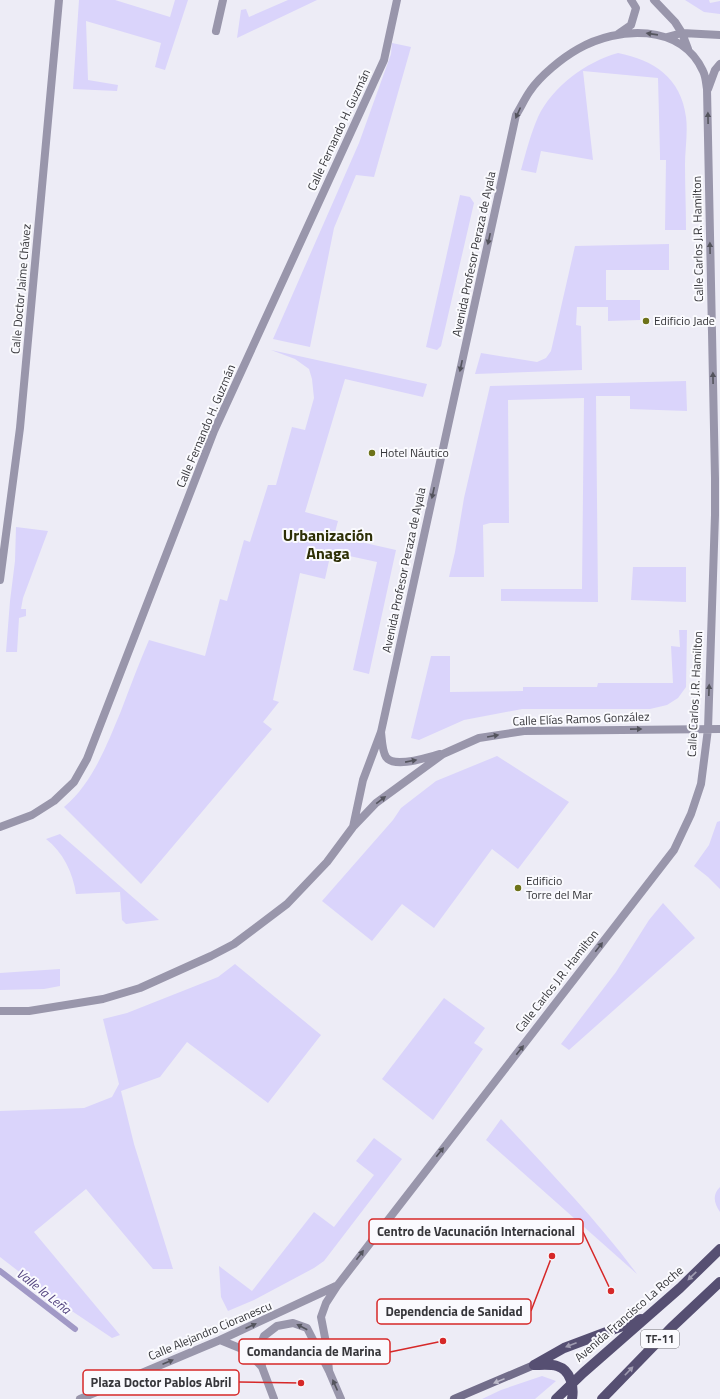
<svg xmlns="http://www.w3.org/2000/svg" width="720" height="1399" font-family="'Titillium Web',sans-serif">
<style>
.green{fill:#dad4fb}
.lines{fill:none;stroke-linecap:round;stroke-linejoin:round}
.stream{stroke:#a199c6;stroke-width:6}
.minor{stroke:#9996ab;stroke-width:8}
.secondary{stroke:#726d8a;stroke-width:8}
.primary{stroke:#564f72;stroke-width:10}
.oneway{fill:#54545d}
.oneway2{fill:#a09cb1}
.oneway3{fill:#bdbbca}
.poi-dot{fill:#6d7219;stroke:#fafafe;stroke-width:1.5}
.labels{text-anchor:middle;stroke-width:4;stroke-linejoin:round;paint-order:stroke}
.shield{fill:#fafafe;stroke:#727276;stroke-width:1}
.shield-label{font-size:11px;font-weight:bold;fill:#37373b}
.street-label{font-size:12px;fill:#37373b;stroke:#fafafe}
.poi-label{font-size:12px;fill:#37373b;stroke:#fafafe;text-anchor:start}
.water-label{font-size:13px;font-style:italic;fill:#534480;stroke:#fafafe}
.district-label{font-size:16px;font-weight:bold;fill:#2e3006;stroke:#fafafe}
.leader{fill:none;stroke:#d62828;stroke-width:1.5}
.callout-dot{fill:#d62828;stroke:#fafafe;stroke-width:1.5}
.callout{fill:#fafafe;stroke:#d62828;stroke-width:1.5}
.callout-label{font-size:13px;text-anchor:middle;font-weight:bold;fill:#37373b}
</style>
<rect width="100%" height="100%" fill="#edecf6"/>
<!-- green -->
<path class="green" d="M79 0H115L170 17 175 0H188L165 70 155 67 161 43 86 21 88 80 118 85 117 91 73 89Z
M288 0H317L237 38 241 10 246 9 249 17Z
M685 0H709L710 3 720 1V14L704 12Z
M392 43 411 47 374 177 356 175 334 228 310 347 273 339 359 143 391 54Z
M618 53C654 60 681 78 686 117 688 132 685 150 685 165 685 187 686 208 686 230H665L666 160H660V155L658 78 583 71 593 160 541 151 536 173 521 170C526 152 531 133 538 117 553 86 586 62 618 53Z
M460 195 470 197 474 203 441 346 437 350 426 347Z
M669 244V270H606V300H640V320L608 321V307H577L576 325 581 326 582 370 475 374 481 353 537 362 546 358 551 351 575 246Z
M271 350 427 384 423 397 345 379 305 512 338 521 334 536 396 550 369 674 353 670 377 562 331 552 325 579 300 573 273 700 279 702 263 722 272 729 141 884 64 807C93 783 107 744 121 711 130 687 139 663 149 640L205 656 220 599 227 601 244 540 250 542 268 485H276L292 427 305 430 314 398 312 379 309 369 295 359Z
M686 381 687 411 630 409V396H596L598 602 501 601V589H582L584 398 508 400 509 523H490L483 525 484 577H449L455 552 464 498 490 386Z
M16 527 48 531 23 598 21 609H26V616L19 618 17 652H6L10 601 15 561Z
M633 567H686V602L631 600Z
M679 630H687L686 687 678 698 667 705 650 709H522L464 720 419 740 411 738 431 656H450V692L523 691V687H597L598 683H673L671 646 680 647Z
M497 756 569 802 518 869 492 849 434 928 402 904 372 941 322 901 393 820 401 808 436 781Z
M720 821V889L708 877 694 866 709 845 717 822Z
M60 834 159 920 126 924 122 920 120 892 76 894C73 873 63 852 46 839Z
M663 903 695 938 569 1050 561 1044 616 972 649 920Z
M235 964 321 1035 268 1103 187 1042 160 1077 121 1091 134 1144 173 1269H153L86 1189 34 1232 120 1335 112 1338 57 1301 0 1257V1111L84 1108 112 1097 119 1084 103 1019 127 1013 218 977Z
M60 969V986L44 989 0 990V973Z
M444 998 485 1028 474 1043 483 1049 433 1120 382 1079Z
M501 1119C548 1170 596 1219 637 1274L486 1140Z
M374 1138 402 1159 324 1261 314 1268 254 1300 228 1311 221 1297 219 1266 252 1291 314 1212 334 1227 374 1175 356 1161Z
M720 1187V1212C714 1203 712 1195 720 1187Z
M542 1376 556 1381 535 1399H482L501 1390Z"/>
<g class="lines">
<!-- stream -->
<path class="stream" d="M0 1271 75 1329"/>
<!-- minor -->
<path class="minor" d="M654 0 675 22 682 33 688 49
M216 31 223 0
M618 34 631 25 636 8 631 0
M667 37 682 33 720 35
M708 89 715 70 720 64
M0 580 20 428 59 0
M381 732C382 740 382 751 386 757 394 769 428 757 440 754
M354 826 376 803 443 754 479 738 524 731 720 729
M0 827 32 815 54 801 74 782 87 759 214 431 384 60 397 0
M0 1011H29L103 999 140 988 211 956 234 944 287 904 327 862 353 827 363 780 381 732 516 115C521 107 525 98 530 91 540 76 562 58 578 49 618 26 681 23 703 71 706 77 706 84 707 89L715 478V515L708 729 701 784 691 814 674 850 337 1286 326 1303 321 1317 327 1348 329 1371
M220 1340 247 1351 262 1367
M80 1399 220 1340 336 1286
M274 1399 262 1367 260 1346 264 1336 277 1326 293 1323 307 1328 329 1371 341 1399"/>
<!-- secondary -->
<path class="secondary" d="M454 1399 534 1365"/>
<!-- primary -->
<path class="primary" d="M534 1365 564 1348 641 1319
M534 1365C541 1365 551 1364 557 1366 571 1370 574 1387 572 1399
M556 1399 583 1373 680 1288 720 1249
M602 1399 671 1328 720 1282"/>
</g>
<!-- one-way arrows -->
<defs><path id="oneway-solid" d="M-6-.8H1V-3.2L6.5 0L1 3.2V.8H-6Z"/></defs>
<g class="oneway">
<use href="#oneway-solid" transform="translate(652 34) rotate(-172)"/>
<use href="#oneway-solid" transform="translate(518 113) rotate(114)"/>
<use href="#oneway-solid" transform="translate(708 118) rotate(-91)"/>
<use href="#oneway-solid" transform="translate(489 239) rotate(102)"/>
<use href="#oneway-solid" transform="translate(710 248) rotate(-91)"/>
<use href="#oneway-solid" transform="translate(461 366) rotate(102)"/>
<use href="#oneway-solid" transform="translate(713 378) rotate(-91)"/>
<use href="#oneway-solid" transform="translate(433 493) rotate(102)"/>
<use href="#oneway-solid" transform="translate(709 690) rotate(-88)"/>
<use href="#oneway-solid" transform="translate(636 729) rotate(-1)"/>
<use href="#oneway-solid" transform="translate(493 736) rotate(-10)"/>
<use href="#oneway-solid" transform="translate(411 761) rotate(-11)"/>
<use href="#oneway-solid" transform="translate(381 800) rotate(-37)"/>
<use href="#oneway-solid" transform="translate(599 947) rotate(-52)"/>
<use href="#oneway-solid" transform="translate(520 1050) rotate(-52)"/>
<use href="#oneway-solid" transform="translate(440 1152) rotate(-52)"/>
<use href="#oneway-solid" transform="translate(360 1255) rotate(-53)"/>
<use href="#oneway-solid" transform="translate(251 1326) rotate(-24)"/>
<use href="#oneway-solid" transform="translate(302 1327) rotate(-152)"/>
<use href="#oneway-solid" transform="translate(168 1362) rotate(-23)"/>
<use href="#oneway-solid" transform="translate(335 1385) rotate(-114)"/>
</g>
<g class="oneway2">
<use href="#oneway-solid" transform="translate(692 1276) rotate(136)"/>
<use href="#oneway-solid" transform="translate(571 1345) rotate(159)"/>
<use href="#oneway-solid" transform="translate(629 1371) rotate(-46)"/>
</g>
<use class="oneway3" href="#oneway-solid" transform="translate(499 1381) rotate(158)"/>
<!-- markers -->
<g class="poi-dot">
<circle cx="646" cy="321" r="4"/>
<circle cx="372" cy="453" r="4"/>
<circle cx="518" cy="888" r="4"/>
</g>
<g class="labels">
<!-- shield labels -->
<rect class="shield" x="641" y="1330" width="38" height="18" rx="3"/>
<g class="shield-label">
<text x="660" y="1343">TF-11</text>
</g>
<!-- street labels -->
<g class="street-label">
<text transform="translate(339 130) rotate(-65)" y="4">Calle Fernando H. Guzmán</text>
<text transform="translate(698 239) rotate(-91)" y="4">Calle Carlos J.R. Hamilton</text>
<text transform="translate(474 254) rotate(-78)" y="4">Avenida Profesor Peraza de Ayala</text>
<text transform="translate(21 289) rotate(-85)" y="4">Calle Doctor Jaime Chávez</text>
<text transform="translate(206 426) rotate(-67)" y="4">Calle Fernando H. Guzmán</text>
<text transform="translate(404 570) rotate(-78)" y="4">Avenida Profesor Peraza de Ayala</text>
<text transform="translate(695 694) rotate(-87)" y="4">Calle Carlos J.R. Hamilton</text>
<text transform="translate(581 719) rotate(-2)" y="4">Calle Elías Ramos González</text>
<text transform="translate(557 981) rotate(-52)" y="4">Calle Carlos J.R. Hamilton</text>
<text transform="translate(629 1314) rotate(-41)" y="4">Avenida Francisco La Roche</text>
<text transform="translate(210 1331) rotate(-23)" y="4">Calle Alejandro Cioranescu</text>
</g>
<!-- poi labels -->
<g class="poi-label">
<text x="654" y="325">Edificio Jade</text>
<text x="380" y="457">Hotel Náutico</text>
<text x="526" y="885">Edificio<tspan x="526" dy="14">Torre del Mar</tspan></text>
</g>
<!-- water labels -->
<g class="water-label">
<text transform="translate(44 1291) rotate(38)" y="5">Valle la Leña</text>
</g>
<!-- district labels -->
<g class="district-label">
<text x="328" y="541">Urbanización<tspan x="328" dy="18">Anaga</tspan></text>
</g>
</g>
<!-- callouts -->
<path class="leader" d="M611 1291L583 1232M552 1256L531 1311M443 1341L390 1352M301 1383L239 1382"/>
<g class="callout-dot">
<circle cx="611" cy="1291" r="4"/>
<circle cx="552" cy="1256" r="4"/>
<circle cx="443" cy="1341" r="4"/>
<circle cx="301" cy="1383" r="4"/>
</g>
<g class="callout">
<rect x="369" y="1219" width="214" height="25" rx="4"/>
<rect x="377" y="1299" width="154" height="25" rx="4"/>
<rect x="239" y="1339" width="151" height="25" rx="4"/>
<rect x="83" y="1370" width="156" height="25" rx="4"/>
</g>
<g class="callout-label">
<text x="476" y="1236">Centro de Vacunación Internacional</text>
<text x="454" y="1316">Dependencia de Sanidad</text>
<text x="314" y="1356">Comandancia de Marina</text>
<text x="161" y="1387">Plaza Doctor Pablos Abril</text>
</g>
</svg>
